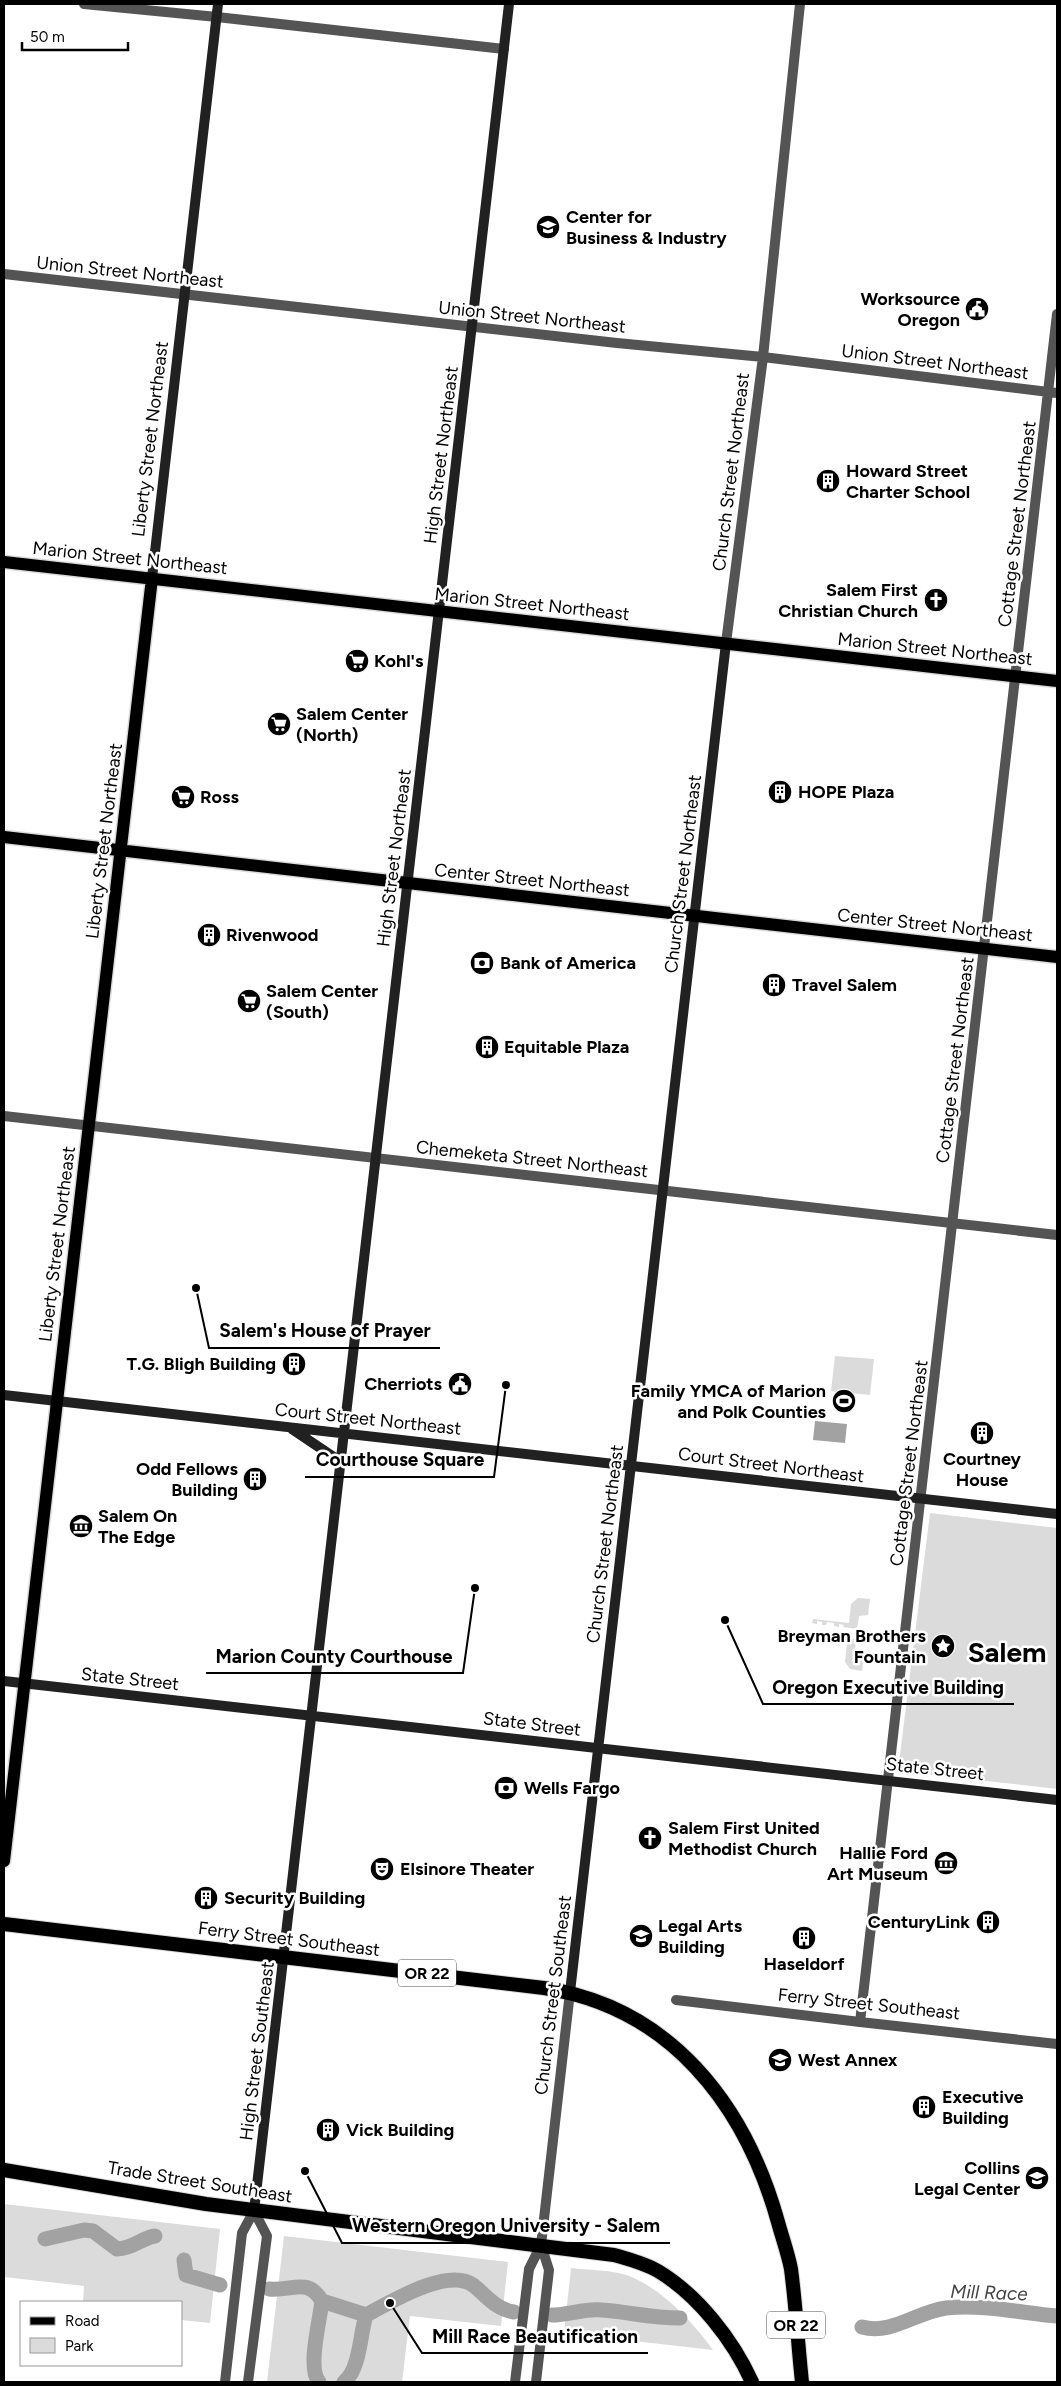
<svg xmlns="http://www.w3.org/2000/svg" width="1061" height="2386" font-family="Figtree,sans-serif">
<style>
.green{fill:#dbdbdb}
.water{fill:#a2a2a2}
.lines{fill:none;stroke-linecap:round;stroke-linejoin:round}
.canal{stroke:#a2a2a2;stroke-width:15}
.primary-casing{stroke:#dbdbdb;stroke-width:15}
.trunk-casing{stroke:#dbdbdb;stroke-width:16}
.minor{stroke:#545454;stroke-width:10}
.tertiary{stroke:#545454;stroke-width:10}
.secondary{stroke:#212121;stroke-width:10}
.primary{stroke:#000;stroke-width:12}
.trunk{stroke:#000;stroke-width:14}
.labels{text-anchor:middle;stroke-width:5;stroke-linejoin:round;paint-order:stroke}
.shield{fill:#fff;stroke:#4c4c4c;stroke-width:1}
.shield-label{font-size:16px;font-weight:bold;fill:#000}
.poi-label{font-size:18px;font-weight:bold;fill:#000;stroke:#fff;text-anchor:start}
.street-label{font-size:18px;fill:#000;stroke:#fff}
.water-label{font-size:19px;font-style:italic;fill:#434343;stroke:#fff}
.town-label{font-size:28px;font-weight:bold;fill:#000;stroke:#fff}
.leader{fill:none;stroke:#000;stroke-width:2}
.callout-dot{fill:#000;stroke:#fff;stroke-width:2}
.callout-label{font-size:19px;text-anchor:middle;font-weight:bold;fill:#000;stroke:#fff;stroke-width:5;stroke-linejoin:round;paint-order:stroke}
</style>
<rect width="100%" height="100%" fill="#fff"/>
<!-- green -->
<path class="green" d="M835 1356 874 1359 870 1395 831 1391Z
M930 1513 1057 1528V1789L898 1771Z
M858 1598 870 1599 868 1615 859 1616 857 1629 843 1627 844 1625 839 1624V1627L834 1626V1623L827 1622 826 1625H822V1622L817 1621V1624L812 1623 813 1619 849 1623 851 1604Z
M811 1634H816V1637L825 1636V1638L833 1639V1636L842 1640 843 1637 856 1639 855 1651 864 1655 862 1671 850 1669 845 1662 847 1643 810 1639Z
M4 2204 220 2229 210 2323 181 2320V2302H83L84 2286 4 2277Z
M284 2236 508 2262 501 2326 410 2316 402 2382H267Z
M571 2268C587 2270 614 2270 629 2276 662 2289 692 2321 713 2350L564 2333Z"/>
<!-- water -->
<path class="water" d="M815 1421 847 1424 845 1443 813 1440Z"/>
<g class="lines">
<!-- canal -->
<path class="canal" d="M45 2239 84 2230 93 2231 117 2249C135 2248 141 2238 155 2236
M184 2260 186 2275 220 2285
M269 2289C294 2291 307 2277 322 2301 320 2320 307 2368 319 2382
M322 2301 366 2315
M552 2315C569 2315 585 2308 602 2310 629 2312 651 2318 680 2318
M862 2327C892 2335 916 2312 946 2308 982 2304 1022 2313 1057 2316
M344 2382C360 2370 360 2334 366 2315 391 2302 447 2267 473 2285 487 2296 495 2309 514 2312"/>
<!-- primary casing -->
<g class="primary-casing">
<path id="primary" d="M4 562 1057 681
M4 837 1057 957
M4 1861 152 578"/>
</g>
<!-- trunk casing -->
<g class="trunk-casing">
<path id="trunk" d="M4 1924 544 1988C670 2007 745 2104 778 2222 782 2237 788 2253 791 2269 796 2307 798 2345 802 2382
M4 2170 206 2204 614 2255C628 2259 644 2263 658 2271 698 2295 733 2340 752 2382"/>
</g>
<!-- minor -->
<path class="minor" d="M217 17 504 49
M1048 392 1057 314
M676 2000 860 2022"/>
<!-- tertiary -->
<path class="tertiary" d="M84 4 217 17
M4 274 617 343 763 357 1057 393
M1048 392 860 2022 1057 2044
M726 643 763 357 800 4
M4 1116 1057 1235
M225 2382 242 2233 254 2211
M248 2382 267 2236 254 2211
M515 2382 529 2269 541 2245 570 1992
M536 2382 549 2270 541 2245"/>
<!-- secondary -->
<path class="secondary" d="M152 578 218 4
M4 1395 1057 1514
M292 1429 341 1462
M4 1681 1057 1800
M570 1992 726 643
M254 2211 509 4"/>
<!-- primary -->
<use href="#primary" class="primary"/>
<!-- trunk -->
<use href="#trunk" class="trunk"/>
</g>
<!-- icons -->
<defs>
<g id="university-disc" transform="scale(1.25)"><circle r="9.5" fill="#000" stroke="#fff"/><path d="M0-5L7-2L0 1L-7-2ZM-4 1L0 2.5L4 1V4Q0 6-4 4Z" fill="#fff"/></g>
<g id="civic-disc" transform="scale(1.25)"><circle r="9.5" fill="#000" stroke="#fff"/><path d="M-.6-6.5H3V-4.5H.6V-3L4-1V1h2V6H-6V1h2V-1L-.6-3ZM-1.2 2.5V6h2.4V2.5Z" fill="#fff"/></g>
<g id="building-disc" transform="scale(1.25)"><circle r="9.5" fill="#000" stroke="#fff"/><path d="M-4-6H4V6H1V3H-1V6H-4ZM-2.5-4.3h1.7v1.8h-1.7ZM.8-4.3h1.7v1.8H.8ZM-2.5-1h1.7V.8h-1.7ZM.8-1h1.7V.8H.8Z" fill="#fff"/></g>
<g id="church-disc" transform="scale(1.25)"><circle r="9.5" fill="#000" stroke="#fff"/><path d="M-1.2-6h2.4v3.5h3.3v2.4h-3.3V6h-2.4V-.1h-3.3v-2.4h3.3Z" fill="#fff"/></g>
<g id="supermarket-disc" transform="scale(1.25)"><circle r="9.5" fill="#000" stroke="#fff"/><path d="M-6-5.5h2.5l.6 2H6L4.5 2H-2.5L-4.4-4H-6ZM-1.5 3.2a1.3 1.3 0 1 0 .1 0ZM3 3.2a1.3 1.3 0 1 0 .1 0Z" fill="#fff"/></g>
<g id="bank-disc" transform="scale(1.25)"><circle r="9.5" fill="#000" stroke="#fff"/><path d="M-6-4H6V4H-6ZM0-2.3a2.3 2.3 0 1 0 0 4.6a2.3 2.3 0 1 0 0-4.6Z" fill="#fff"/></g>
<g id="stadium-disc" transform="scale(1.25)"><circle r="9.5" fill="#000" stroke="#fff"/><path d="M0-5a6.5 5 0 1 0 0 10a6.5 5 0 1 0 0-10ZM-3.5-1.8h7v3.6h-7Z" fill="#fff"/></g>
<g id="museum-disc" transform="scale(1.25)"><circle r="9.5" fill="#000" stroke="#fff"/><path d="M0-6L6-3V-2H-6V-3ZM-5-1h2V3h-2ZM-1-1h2V3h-2ZM3-1h2V3H3ZM-6 4H6V6H-6Z" fill="#fff"/></g>
<g id="sight-disc" transform="scale(1.25)"><circle r="9.5" fill="#000" stroke="#fff"/><path d="M0-6L1.8-2.2L6-1.7L2.9 1.2L3.7 5.4L0 3.3L-3.7 5.4L-2.9 1.2L-6-1.7L-1.8-2.2Z" fill="#fff"/></g>
<g id="theatre-disc" transform="scale(1.25)"><circle r="9.5" fill="#000" stroke="#fff"/><path d="M-5-5.5Q0-4 5-5.5V0Q5 5 0 6Q-5 5-5 0ZM-3.3-2.5H-1v1.5H-3.3ZM1-2.5H3.3v1.5H1ZM-2.8 1Q0 5.5 2.8 1Z" fill="#fff"/></g>
</defs>
<g fill-rule="evenodd">
<use href="#university-disc" x="548" y="227"/>
<use href="#civic-disc" x="977" y="309"/>
<use href="#building-disc" x="828" y="481"/>
<use href="#church-disc" x="936" y="600"/>
<use href="#supermarket-disc" x="357" y="661"/>
<use href="#supermarket-disc" x="279" y="724"/>
<use href="#building-disc" x="780" y="792"/>
<use href="#supermarket-disc" x="183" y="797"/>
<use href="#building-disc" x="209" y="935"/>
<use href="#bank-disc" x="482" y="963"/>
<use href="#building-disc" x="774" y="985"/>
<use href="#supermarket-disc" x="249" y="1001"/>
<use href="#building-disc" x="487" y="1047"/>
<use href="#building-disc" x="294" y="1364"/>
<use href="#civic-disc" x="460" y="1384"/>
<use href="#stadium-disc" x="844" y="1401"/>
<use href="#building-disc" x="982" y="1433"/>
<use href="#building-disc" x="255" y="1479"/>
<use href="#museum-disc" x="81" y="1526"/>
<use href="#sight-disc" x="943" y="1646"/>
<use href="#bank-disc" x="506" y="1788"/>
<use href="#church-disc" x="650" y="1838"/>
<use href="#museum-disc" x="946" y="1863"/>
<use href="#theatre-disc" x="382" y="1869"/>
<use href="#building-disc" x="206" y="1898"/>
<use href="#building-disc" x="988" y="1922"/>
<use href="#university-disc" x="641" y="1936"/>
<use href="#building-disc" x="804" y="1938"/>
<use href="#university-disc" x="780" y="2060"/>
<use href="#building-disc" x="924" y="2107"/>
<use href="#building-disc" x="328" y="2130"/>
<use href="#university-disc" x="1037" y="2178"/>
</g>
<g class="labels">
<!-- shield labels -->
<g class="shield">
<rect x="398" y="1959.5" width="58" height="27" rx="4"/>
<rect x="767" y="2311.5" width="58" height="27" rx="4"/>
</g>
<g class="shield-label">
<text x="427" y="1979">OR 22</text>
<text x="796" y="2331">OR 22</text>
</g>
<!-- poi labels -->
<g class="poi-label">
<text x="566" y="223">Center for<tspan x="566" dy="21">Business &amp; Industry</tspan></text>
<text x="960" y="305" text-anchor="end">Worksource<tspan x="960" dy="21">Oregon</tspan></text>
<text x="846" y="477">Howard Street<tspan x="846" dy="21">Charter School</tspan></text>
<text x="918" y="596" text-anchor="end">Salem First<tspan x="918" dy="21">Christian Church</tspan></text>
<text x="374" y="667">Kohl's</text>
<text x="296" y="720">Salem Center<tspan x="296" dy="21">(North)</tspan></text>
<text x="798" y="798">HOPE Plaza</text>
<text x="200" y="803">Ross</text>
<text x="226" y="941">Rivenwood</text>
<text x="500" y="969">Bank of America</text>
<text x="792" y="991">Travel Salem</text>
<text x="266" y="997">Salem Center<tspan x="266" dy="21">(South)</tspan></text>
<text x="504" y="1053">Equitable Plaza</text>
<text x="276" y="1370" text-anchor="end">T.G. Bligh Building</text>
<text x="442" y="1390" text-anchor="end">Cherriots</text>
<text x="826" y="1397" text-anchor="end">Family YMCA of Marion<tspan x="826" dy="21">and Polk Counties</tspan></text>
<text x="982" y="1465" text-anchor="middle">Courtney<tspan x="982" dy="21">House</tspan></text>
<text x="238" y="1475" text-anchor="end">Odd Fellows<tspan x="238" dy="21">Building</tspan></text>
<text x="98" y="1522">Salem On<tspan x="98" dy="21">The Edge</tspan></text>
<text x="926" y="1642" text-anchor="end">Breyman Brothers<tspan x="926" dy="21">Fountain</tspan></text>
<text x="524" y="1794">Wells Fargo</text>
<text x="668" y="1834">Salem First United<tspan x="668" dy="21">Methodist Church</tspan></text>
<text x="928" y="1859" text-anchor="end">Hallie Ford<tspan x="928" dy="21">Art Museum</tspan></text>
<text x="400" y="1875">Elsinore Theater</text>
<text x="224" y="1904">Security Building</text>
<text x="970" y="1928" text-anchor="end">CenturyLink</text>
<text x="658" y="1932">Legal Arts<tspan x="658" dy="21">Building</tspan></text>
<text x="804" y="1970" text-anchor="middle">Haseldorf</text>
<text x="798" y="2066">West Annex</text>
<text x="942" y="2103">Executive<tspan x="942" dy="21">Building</tspan></text>
<text x="346" y="2136">Vick Building</text>
<text x="1020" y="2174" text-anchor="end">Collins<tspan x="1020" dy="21">Legal Center</tspan></text>
</g>
<!-- street labels -->
<g class="street-label">
<text transform="translate(130 272) rotate(6)" y="6">Union Street Northeast</text>
<text transform="translate(532 317) rotate(6)" y="6">Union Street Northeast</text>
<text transform="translate(935 362) rotate(7)" y="6">Union Street Northeast</text>
<text transform="translate(150 439) rotate(-83)" y="6">Liberty Street Northeast</text>
<text transform="translate(441 455) rotate(-83)" y="6">High Street Northeast</text>
<text transform="translate(731 472) rotate(-83)" y="6">Church Street Northeast</text>
<text transform="translate(1017 524) rotate(-83)" y="6">Cottage Street Northeast</text>
<text transform="translate(130 558) rotate(6)" y="6">Marion Street Northeast</text>
<text transform="translate(532 604) rotate(6)" y="6">Marion Street Northeast</text>
<text transform="translate(935 649) rotate(6)" y="6">Marion Street Northeast</text>
<text transform="translate(104 841) rotate(-83)" y="6">Liberty Street Northeast</text>
<text transform="translate(394 858) rotate(-83)" y="6">High Street Northeast</text>
<text transform="translate(683 874) rotate(-83)" y="6">Church Street Northeast</text>
<text transform="translate(532 880) rotate(6)" y="6">Center Street Northeast</text>
<text transform="translate(935 925) rotate(6)" y="6">Center Street Northeast</text>
<text transform="translate(955 1060) rotate(-83)" y="6">Cottage Street Northeast</text>
<text transform="translate(532 1159) rotate(6)" y="6">Chemeketa Street Northeast</text>
<text transform="translate(57 1244) rotate(-83)" y="6">Liberty Street Northeast</text>
<text transform="translate(368 1419) rotate(6)" y="6">Court Street Northeast</text>
<text transform="translate(909 1463) rotate(-83)" y="6">Cottage Street Northeast</text>
<text transform="translate(771 1465) rotate(7)" y="6">Court Street Northeast</text>
<text transform="translate(605 1544) rotate(-83)" y="6">Church Street Northeast</text>
<text transform="translate(130 1679) rotate(6)" y="6">State Street</text>
<text transform="translate(532 1724) rotate(7)" y="6">State Street</text>
<text transform="translate(935 1769) rotate(6)" y="6">State Street</text>
<text transform="translate(289 1939) rotate(7)" y="6">Ferry Street Southeast</text>
<text transform="translate(553 1995) rotate(-83)" y="6">Church Street Southeast</text>
<text transform="translate(869 2004) rotate(6)" y="6">Ferry Street Southeast</text>
<text transform="translate(257 2051) rotate(-83)" y="6">High Street Southeast</text>
<text transform="translate(200 2182) rotate(9)" y="6">Trade Street Southeast</text>
</g>
<!-- water labels -->
<g class="water-label">
<text transform="translate(989 2292) rotate(2)" y="7">Mill Race</text>
</g>
<!-- town labels -->
<g class="town-label">
<text x="1007" y="1662">Salem</text>
</g>
</g>
<!-- callouts -->
<path class="leader" d="M196 1288L209 1348H440M506 1385L494 1477H305M475 1588L463 1673H206M725 1620L763 1704H1014M305 2171L342 2243H670M390 2303L422 2353H648"/>
<g class="callout-dot">
<circle cx="196" cy="1288" r="5"/>
<circle cx="506" cy="1385" r="5"/>
<circle cx="475" cy="1588" r="5"/>
<circle cx="725" cy="1620" r="5"/>
<circle cx="305" cy="2171" r="5"/>
<circle cx="390" cy="2303" r="5"/>
</g>
<g class="callout-label">
<text x="325" y="1337">Salem's House of Prayer</text>
<text x="400" y="1466">Courthouse Square</text>
<text x="334" y="1663">Marion County Courthouse</text>
<text x="888" y="1694">Oregon Executive Building</text>
<text x="506" y="2232">Western Oregon University - Salem</text>
<text x="535" y="2343">Mill Race Beautification</text>
</g>
<!-- border -->
<rect width="1061" height="2386" fill="none" stroke="#000000" stroke-width="10"/>
<!-- legend -->
<rect x="20" y="2301" width="162" height="65" fill="#ffffff" stroke="#999999"/>
<rect x="30" y="2317" width="25" height="8" fill="#000000" stroke="#999999"/>
<text x="65" y="2326" font-size="15" fill="#000000">Road</text>
<rect x="30" y="2338" width="25" height="15" fill="#dbdbdb" stroke="#999999"/>
<text x="65" y="2351" font-size="15" fill="#000000">Park</text>
<!-- scale -->
<path d="M22 42v8h106v-8" fill="none" stroke="#000000" stroke-width="2.5"/>
<text x="30" y="42" font-size="15" fill="#000000" stroke="#ffffff" stroke-width="4" paint-order="stroke">50 m</text>
</svg>
